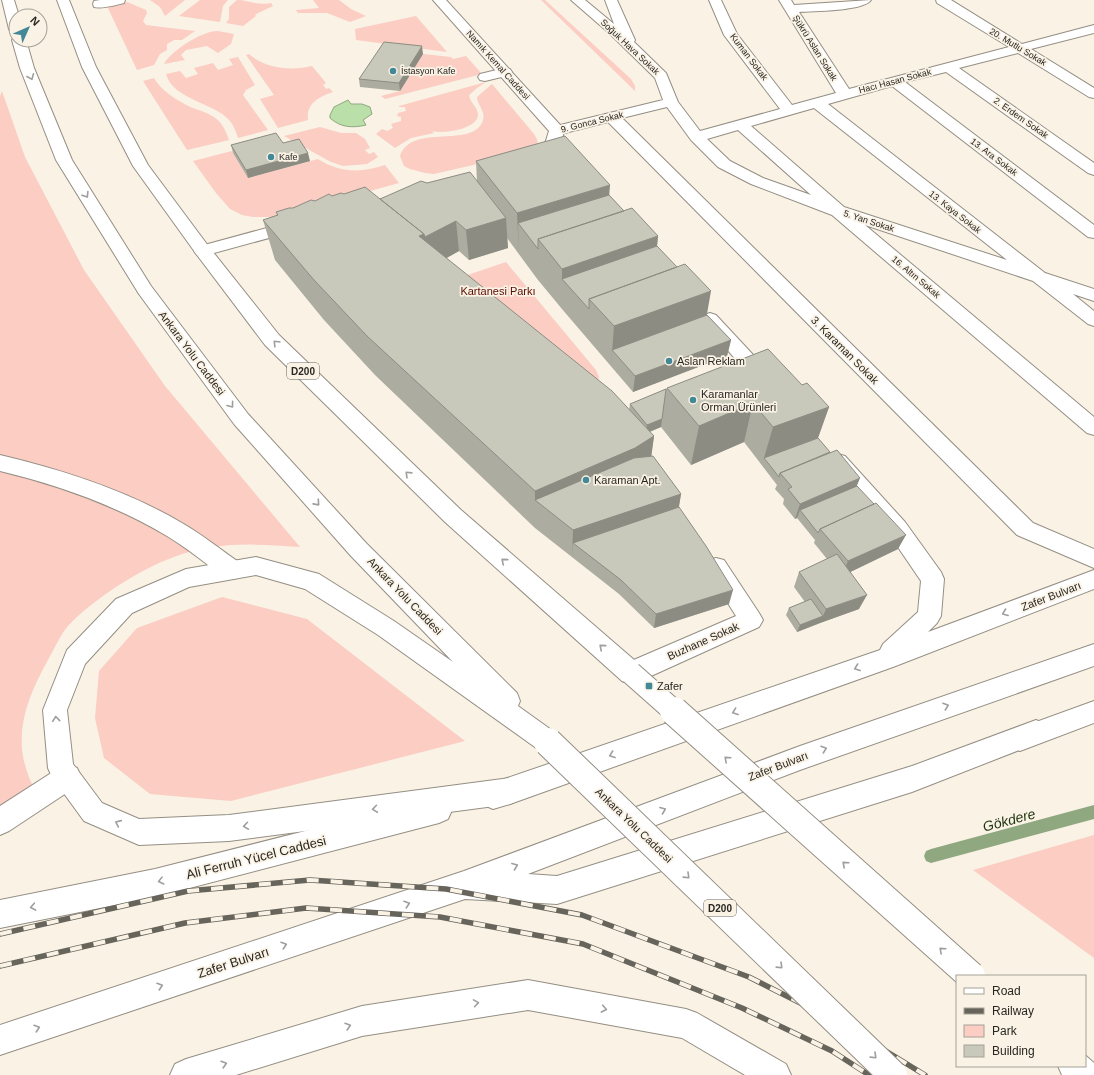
<svg xmlns="http://www.w3.org/2000/svg" width="1094" height="1075" font-family="Arial,sans-serif">
<style>
.green{fill:#fbcdc3}
.water{fill:#bbdfa8;stroke:#8fa880}
.lines{fill:none;stroke-linecap:round;stroke-linejoin:round}
.stream{fill:#8fa880;fill-rule:evenodd}
.pedestrian-casing{stroke:#948e83;stroke-width:2}
.minor-casing{stroke:#948e83;stroke-width:2}
.tertiary-casing{stroke:#948e83;stroke-width:2}
.secondary-casing{stroke:#948e83;stroke-width:2}
.trunk-casing{stroke:#948e83;stroke-width:2}
.pedestrian{fill:#fff;fill-rule:evenodd}
.minor{fill:#fff;fill-rule:evenodd}
.tertiary{fill:#fff;fill-rule:evenodd}
.secondary{fill:#fff;fill-rule:evenodd}
.trunk{fill:#fff;fill-rule:evenodd}
.rail-casing{stroke:#67645c;stroke-width:5.5}
.rail{stroke:#f9f2e5;stroke-width:4;stroke-dasharray:12;stroke-linecap:butt}
.trunk-bridge-far1-casing{stroke:#948e83;stroke-width:24;stroke-linecap:butt}
.trunk-bridge-casing{stroke:#948e83;stroke-width:30;stroke-linecap:butt}
.trunk-bridge-far1{stroke:#fff;stroke-width:22}
.trunk-bridge{stroke:#fff;stroke-width:28}
.wall{fill:#acaca1}
.shaded-wall{fill:#8c8c83}
.building{fill:#c8c8bb;stroke:#8c8c83}
.oneway{stroke:#9f9e9c}
.poi-dot{fill:#438896;stroke:#f9f2e5;stroke-width:1.5}
.labels{text-anchor:middle;stroke-width:3.5;stroke-linejoin:round;paint-order:stroke}
.far-street-label{font-size:9px;fill:#292722;stroke:#f9f2e5}
.far-poi-label{font-size:9px;fill:#292722;stroke:#f9f2e5;text-anchor:start}
.shield{fill:#f9f2e5;stroke:#67645c;stroke-width:1}
.shield-label{font-size:10px;font-weight:bold;fill:#292722}
.park-label{font-size:11px;fill:#5b0b01;stroke:#f9f2e5}
.street-label{font-size:11px;fill:#292722;stroke:#f9f2e5}
.poi-label{font-size:11px;fill:#292722;stroke:#f9f2e5;text-anchor:start}
.near-street-label{font-size:13px;fill:#292722;stroke:#f9f2e5}
.near-water-label{font-size:14px;font-style:italic;fill:#1b320c;stroke:#f9f2e5}
</style>
<rect width="100%" height="100%" fill="#f9f2e5"/>
<!-- green -->
<path class="green" d="M150 0H185L165 16 160 7Z
M200 0H228L223 6 220 22 179 16Z
M237 0C249 0 257 6 271 3L273 6 256 14 255 15 256 16 243 26 226 23 229 19V7Z
M313 0H339L351 9 366 16 350 22 327 13H298L296 10 319 8Z
M541 0H545L631 79 635 86V91Z
M127 2 146 10 147 13 143 21 146 25 195 31 182 40H174L167 44V50L160 54 154 65 137 70 107 6Z
M416 16 447 52 356 40 355 29Z
M218 31 234 34 231 44 218 53 207 46 186 50 181 55 185 60 164 64C172 50 202 31 218 31Z
M249 54C265 69 292 71 312 66L326 83 323 85 326 89 329 88 333 92C318 97 306 104 308 120L278 128 260 99 274 95 246 55Z
M423 54 451 57 453 59 466 56 482 74 385 99 381 96 400 91Z
M238 57 255 85 246 90 243 95 268 130 238 138C236 132 234 126 230 121 214 102 173 100 166 74L180 71 186 78 198 74 194 68 213 63 218 70 233 65 229 59Z
M154 78C161 91 177 100 190 107 201 111 216 115 222 125 225 129 227 135 229 140L187 150 143 81Z
M486 82 477 88 469 95C470 103 478 107 478 115 477 130 441 134 431 131L434 133 411 138 395 148 376 134 382 129 387 131 393 128 391 124 401 121V117L397 116 398 113 406 111 405 107H399V106Z
M492 84 534 134 537 139 538 146 516 155 434 174 425 173 410 169 404 166 400 156C412 122 474 150 483 120 486 111 477 105 477 97Z
M2 91 25 157 84 270 165 386 300 547C255 544 217 541 174 557 140 569 92 600 68 626 60 635 55 648 49 658 24 703 9 743 36 792L0 811V96Z
M320 127 341 133H356L365 139 370 148 365 150 369 154 374 152 378 157 367 164 343 166 331 162 284 136Z
M232 151 248 178 318 159C340 173 361 173 385 165L399 183 276 217H253L242 215 230 209 216 193 193 161Z
M506 262 596 370 599 377 597 382 450 281Z
M222 597 307 619 465 741 231 801 150 794 104 758 95 718 99 671 137 628Z
M1094 835V958L973 870Z"/>
<!-- water -->
<path class="water" d="M348 100 351 104H362L370 107 372 114 363 120 366 125C353 128 341 128 330 118V115L334 107Z"/>
<g class="lines">
<!-- stream -->
<path class="stream" d="M1094 805V819L931 863 926 861 924 856 926 851 931 849Z"/>
<!-- pedestrian casing -->
<g class="pedestrian-casing">
<path id="pedestrian" d="M100 0H125L124 3C115 5 103 9 94 7L93 4 94 1Z
M505 68 510 69 512 72 510 75 485 81 480 80 478 77 480 74Z
M0 455C63 470 126 490 182 523 203 535 221 550 240 563L243 570 240 577 232 579 224 577C205 563 187 548 167 536 115 505 58 485 0 471Z
M68 764 77 768 81 777 77 786 9 831 0 835V806L59 768Z"/>
</g>
<!-- minor casing -->
<g class="minor-casing">
<path id="minor" d="M571 0H585L614 24 605 0H617L635 40 634 42 666 73 678 102 700 131 780 109 724 35 709 0H721L737 34 792 105 836 93 779 0H791L794 5 871 0C864 11 814 11 799 12L849 89 1009 47 937 3 936 0H951L1022 44 1094 25V33L1031 49 1094 88V98L1089 97 1018 53 959 68 1094 163V175L1088 173 946 72 905 82 1094 225V238L1088 237 892 86 828 104 1045 273 1094 289V301L1073 294 1094 311V326L1088 324 1033 281 865 225 1094 417V435L1087 433 832 215 751 184 718 167 691 140 667 107 622 118 1033 523 1094 549V568L1017 535 608 122 557 135 552 133 549 130 552 127 663 100 655 78 609 33ZM814 108 1007 260 844 207 751 126ZM738 130 811 195 763 178 730 161 707 139Z
M716 558 724 560 759 613 763 620 759 627 640 681 631 684 622 681 619 673 622 665 736 616 705 567 708 560Z"/>
</g>
<!-- tertiary casing -->
<g class="tertiary-casing">
<path id="tertiary" d="M433 0H446L562 127 565 130 557 150 552 152 547 150 544 147 549 131Z"/>
</g>
<!-- secondary casing -->
<g class="secondary-casing">
<path id="secondary" d="M296 220 302 221 304 225 302 229 203 256 197 255 194 251 197 247Z
M710 313 716 315 772 375 775 380 772 385 765 387 758 385 704 323 701 319 704 315Z
M838 454 845 456 905 522 941 572 944 579 941 616 937 623 928 632 1094 570V589L893 667 510 804 493 809 484 805 480 796 484 787 493 783 880 650 883 644 918 612 921 581 889 534 831 468 828 462 831 456Z
M1094 644V666L800 770 528 874 557 876 912 766 1036 720 1045 724 1049 732 1045 740 912 792 557 904 465 899 0 1055V1025L464 871 800 746Z
M439 797 448 801 452 810 448 819 439 823 155 897 0 928V900L155 869Z"/>
</g>
<!-- trunk casing -->
<g class="trunk-casing">
<path id="trunk" d="M2 0H14L19 16H16V33L11 32 9 29Z
M57 0H69L96 67 148 165 209 247 279 335 461 510 640 665 643 673 640 681 631 684 622 681 445 522 265 345 197 255 133 166 82 67Z
M14 37H16V40H26L34 68 72 160 151 286 248 414 367 544 517 693 520 701 518 706 557 734 561 742 557 750 548 754 539 750 378 635 305 589 256 575 189 587 132 613 85 664 67 710 73 764 102 803 139 819 229 815 510 778 519 782 523 791 519 800 510 804 229 841 139 845 84 821 52 777 48 768 43 710 67 650 116 599 186 569 256 557 319 574 394 621 453 662 351 556 234 424 139 294 56 160 20 68 12 40Z
M1094 701V723L1020 751 1011 747 1007 739 1011 731Z
M528 980 686 1009 697 1013 786 1064 791 1075H745L682 1038 528 1010 362 1036 236 1075H170L175 1064 186 1059 362 1006Z
M1085 1055 1094 1063V1075H1062L1058 1066H1085Z"/>
</g>
<!-- pedestrian -->
<use href="#pedestrian" class="pedestrian"/>
<!-- minor -->
<use href="#minor" class="minor"/>
<!-- tertiary -->
<use href="#tertiary" class="tertiary"/>
<!-- secondary -->
<use href="#secondary" class="secondary"/>
<!-- trunk -->
<use href="#trunk" class="trunk"/>
<!-- rail casing -->
<g class="rail-casing">
<path id="rail" d="M0 934 188 891 310 880 446 889 582 915 749 977 840 1023 925 1075
M0 966 185 923 306 908 440 917 583 944 742 1008 832 1051 869 1075"/>
</g>
<!-- rail -->
<use href="#rail" class="rail"/>
<!-- trunk-bridge-far1 casing -->
<g class="trunk-bridge-far1-casing">
<path id="trunk-bridge-far1" d="M631 673 675 712"/>
</g>
<!-- trunk-bridge casing -->
<g class="trunk-bridge-casing">
<path id="trunk-bridge" d="M674 711 971 976
M548 742 893 1075"/>
</g>
<!-- trunk-bridge-far1 -->
<use href="#trunk-bridge-far1" class="trunk-bridge-far1"/>
<!-- trunk-bridge -->
<use href="#trunk-bridge" class="trunk-bridge"/>
</g>
<!-- wall -->
<path class="wall" d="M423 54 400 91 360 87 359 79Z
M283 143 310 161 248 178 233 153 231 145Z
M476 161 609 195 624 211 658 236 657 246 707 315 731 340 727 356 633 392 562 309 538 280 507 238 508 248 469 260 459 251 446 258 629 410 630 404 666 389 667 388 802 385 829 407 818 438 857 486 898 549 850 572 859 609 820 623 797 632 786 615 789 608 805 602 794 587 799 572 827 559 814 543 815 540 797 518 795 519 783 504 784 499 775 489 777 485 744 442 691 465 661 427 650 432 654 436 651 456 681 494 679 507 729 604 654 628 619 594 535 528 375 375 324 320 275 260 263 220 277 215 276 212 293 208 315 201 344 194 380 199 427 183 477 182Z"/>
<!-- shaded-wall -->
<path class="shaded-wall" d="M422 46 423 54 400 91 399 83Z
M308 153 310 161 248 178 246 170Z
M610 185 607 225 538 239 518 223 519 253 517 213Z
M506 218 508 248 469 260 466 230Z
M456 221 459 251 429 268 419 236Z
M658 236 654 276 562 279V269Z
M711 291 704 331 612 350 611 366 614 326Z
M731 340 727 356 633 392 635 376Z
M753 403 744 442 691 465 699 426Z
M829 407 815 446 764 458 773 427Z
M662 419 661 427 646 433 647 425Z
M654 436 649 474 535 500V491Z
M860 478 854 493 800 510 797 518 795 519 800 504Z
M681 494 676 522 573 543 572 557 573 530Z
M906 535 898 549 842 576 848 561Z
M733 590 729 604 654 628 656 614Z
M867 595 859 609 820 623 797 632 800 625 823 616 826 609Z"/>
<!-- building -->
<path class="building" d="M384 42 422 46 399 83 359 79Z
M276 133 283 143 299 139 308 153 246 170 231 145Z
M565 136 610 185 517 213 476 161Z
M470 172 506 218 466 230 456 221 425 237 424 234 380 199 421 181 427 183Z
M365 187 424 234 419 236 612 391 654 436 635 448 535 491 367 336 314 280 263 220 278 215 276 212 289 208H293L311 200 315 201 329 194 332 196 341 193 344 194Z
M609 195 624 211 538 239V249L518 223Z
M632 208 658 236 562 269 538 239Z
M657 246 677 267 589 299V309L562 279Z
M685 264 711 291 614 326 589 299Z
M707 315 731 340 635 376 612 350Z
M768 349 802 385 807 383 829 407 773 427 753 403 699 426 667 388Z
M666 389 662 419 647 425 630 404Z
M818 438 830 452 780 473 779 477 764 458Z
M837 450 860 478 800 504 788 489 792 487 780 473Z
M653 456 681 494 573 530 535 500 634 458Z
M857 486 874 504 820 529 818 533 800 510Z
M876 503 906 535 848 561 820 529Z
M679 507 706 546 733 590 656 614 621 580 573 543Z
M837 554 867 595 826 609 799 572Z
M811 599 823 616 800 625 789 608Z"/>
<!-- one-way arrows -->
<defs><path id="oneway-chevron" d="M-2-3.5L2.5 0L-2 3.5" fill="none" stroke-width="1.6" stroke-linecap="round" stroke-linejoin="round"/></defs>
<g class="oneway">
<use href="#oneway-chevron" transform="translate(31 77) rotate(68)"/>
<use href="#oneway-chevron" transform="translate(86 195) rotate(58)"/>
<use href="#oneway-chevron" transform="translate(276 343) rotate(-134)"/>
<use href="#oneway-chevron" transform="translate(231 405) rotate(53)"/>
<use href="#oneway-chevron" transform="translate(408 474) rotate(-136)"/>
<use href="#oneway-chevron" transform="translate(317 503) rotate(48)"/>
<use href="#oneway-chevron" transform="translate(504 561) rotate(-139)"/>
<use href="#oneway-chevron" transform="translate(1005 613) rotate(159)"/>
<use href="#oneway-chevron" transform="translate(602 647) rotate(-139)"/>
<use href="#oneway-chevron" transform="translate(857 668) rotate(160)"/>
<use href="#oneway-chevron" transform="translate(946 706) rotate(-19)"/>
<use href="#oneway-chevron" transform="translate(735 712) rotate(160)"/>
<use href="#oneway-chevron" transform="translate(56 719) rotate(-96)"/>
<use href="#oneway-chevron" transform="translate(824 749) rotate(-19)"/>
<use href="#oneway-chevron" transform="translate(612 755) rotate(160)"/>
<use href="#oneway-chevron" transform="translate(727 759) rotate(-138)"/>
<use href="#oneway-chevron" transform="translate(375 809) rotate(172)"/>
<use href="#oneway-chevron" transform="translate(663 810) rotate(-21)"/>
<use href="#oneway-chevron" transform="translate(118 823) rotate(-156)"/>
<use href="#oneway-chevron" transform="translate(246 826) rotate(172)"/>
<use href="#oneway-chevron" transform="translate(845 864) rotate(-138)"/>
<use href="#oneway-chevron" transform="translate(515 866) rotate(-21)"/>
<use href="#oneway-chevron" transform="translate(687 876) rotate(44)"/>
<use href="#oneway-chevron" transform="translate(161 881) rotate(166)"/>
<use href="#oneway-chevron" transform="translate(407 904) rotate(-18)"/>
<use href="#oneway-chevron" transform="translate(33 907) rotate(169)"/>
<use href="#oneway-chevron" transform="translate(284 945) rotate(-18)"/>
<use href="#oneway-chevron" transform="translate(942 950) rotate(-138)"/>
<use href="#oneway-chevron" transform="translate(780 966) rotate(44)"/>
<use href="#oneway-chevron" transform="translate(160 986) rotate(-18)"/>
<use href="#oneway-chevron" transform="translate(476 1003) rotate(-9)"/>
<use href="#oneway-chevron" transform="translate(604 1009) rotate(11)"/>
<use href="#oneway-chevron" transform="translate(348 1026) rotate(-17)"/>
<use href="#oneway-chevron" transform="translate(37 1028) rotate(-18)"/>
<use href="#oneway-chevron" transform="translate(874 1056) rotate(44)"/>
<use href="#oneway-chevron" transform="translate(224 1064) rotate(-17)"/>
</g>
<!-- markers -->
<g class="poi-dot">
<circle cx="393" cy="71" r="4"/>
<circle cx="271" cy="157" r="4"/>
<circle cx="669" cy="361" r="4"/>
<circle cx="693" cy="400" r="4"/>
<circle cx="586" cy="480" r="4"/>
<rect x="645" y="682" width="8" height="8" rx="2"/>
</g>
<g class="labels">
<!-- far-street labels -->
<g class="far-street-label">
<text transform="translate(630 47) rotate(43)" y="3">Soğuk Hava Sokak</text>
<text transform="translate(1018 47) rotate(31)" y="3">20. Mutlu Sokak</text>
<text transform="translate(815 48) rotate(58)" y="3">Şükrü Aslan Sokak</text>
<text transform="translate(749 57) rotate(53)" y="3">Kuman Sokak</text>
<text transform="translate(498 65) rotate(48)" y="3">Namık Kemal Caddesi</text>
<text transform="translate(895 81) rotate(-15)" y="3">Hacı Hasan Sokak</text>
<text transform="translate(1021 118) rotate(35)" y="3">2. Erdem Sokak</text>
<text transform="translate(592 122) rotate(-14)" y="3">9. Gonca Sokak</text>
<text transform="translate(994 157) rotate(37)" y="3">13. Ara Sokak</text>
<text transform="translate(955 212) rotate(38)" y="3">13. Kaya Sokak</text>
<text transform="translate(869 221) rotate(18)" y="3">5. Yan Sokak</text>
<text transform="translate(916 277) rotate(40)" y="3">16. Altın Sokak</text>
</g>
<!-- far-poi labels -->
<g class="far-poi-label">
<text x="401" y="74">İstasyon Kafe</text>
<text x="279" y="160">Kafe</text>
</g>
<!-- shield labels -->
<g class="shield">
<rect x="287" y="363" width="32" height="16" rx="3"/>
<rect x="704" y="900" width="32" height="16" rx="3"/>
</g>
<g class="shield-label">
<text x="303" y="375">D200</text>
<text x="720" y="912">D200</text>
</g>
<!-- park labels -->
<g class="park-label">
<text x="498" y="295">Kartanesi Parkı</text>
</g>
<!-- street labels -->
<g class="street-label">
<text transform="translate(845 350) rotate(45)" y="4">3. Karaman Sokak</text>
<text transform="translate(192 353) rotate(53)" y="4">Ankara Yolu Caddesi</text>
<text transform="translate(405 596) rotate(46)" y="4">Ankara Yolu Caddesi</text>
<text transform="translate(1051 596) rotate(-21)" y="4">Zafer Bulvarı</text>
<text transform="translate(703 641) rotate(-24)" y="4">Buzhane Sokak</text>
<text transform="translate(778 766) rotate(-21)" y="4">Zafer Bulvarı</text>
<text transform="translate(634 825) rotate(44)" y="4">Ankara Yolu Caddesi</text>
</g>
<!-- poi labels -->
<g class="poi-label">
<text x="677" y="365">Aslan Reklam</text>
<text x="701" y="398">Karamanlar<tspan x="701" dy="13">Orman Ürünleri</tspan></text>
<text x="594" y="484">Karaman Apt.</text>
<text x="657" y="690">Zafer</text>
</g>
<!-- near-street labels -->
<g class="near-street-label">
<text transform="translate(256 857) rotate(-14)" y="5">Ali Ferruh Yücel Caddesi</text>
<text transform="translate(233 962) rotate(-18)" y="5">Zafer Bulvarı</text>
</g>
<!-- near-water labels -->
<g class="near-water-label">
<text transform="translate(1009 820) rotate(-15)" y="5">Gökdere</text>
</g>
</g>
<!-- legend -->
<rect x="956" y="975" width="130" height="92" fill="#f9f2e5" stroke="#a6a197"/>
<rect x="964" y="988" width="20" height="6" fill="#ffffff" stroke="#a6a197"/>
<text x="992" y="995" font-size="12" fill="#292722">Road</text>
<rect x="964" y="1008" width="20" height="6" fill="#67645c" stroke="#a6a197"/>
<text x="992" y="1015" font-size="12" fill="#292722">Railway</text>
<rect x="964" y="1025" width="20" height="12" fill="#fbcdc3" stroke="#a6a197"/>
<text x="992" y="1035" font-size="12" fill="#292722">Park</text>
<rect x="964" y="1045" width="20" height="12" fill="#c8c8bb" stroke="#a6a197"/>
<text x="992" y="1055" font-size="12" fill="#292722">Building</text>
<!-- north arrow -->
<g transform="translate(28 28) rotate(45)"><circle r="19" fill="#f9f2e5" stroke="#a6a197"/>
<path d="M0-3L7 15L0 10L-7 15Z" fill="#438896"/>
<text y="-6" font-size="11" font-weight="bold" text-anchor="middle" fill="#292722">N</text>
</g>
</svg>
